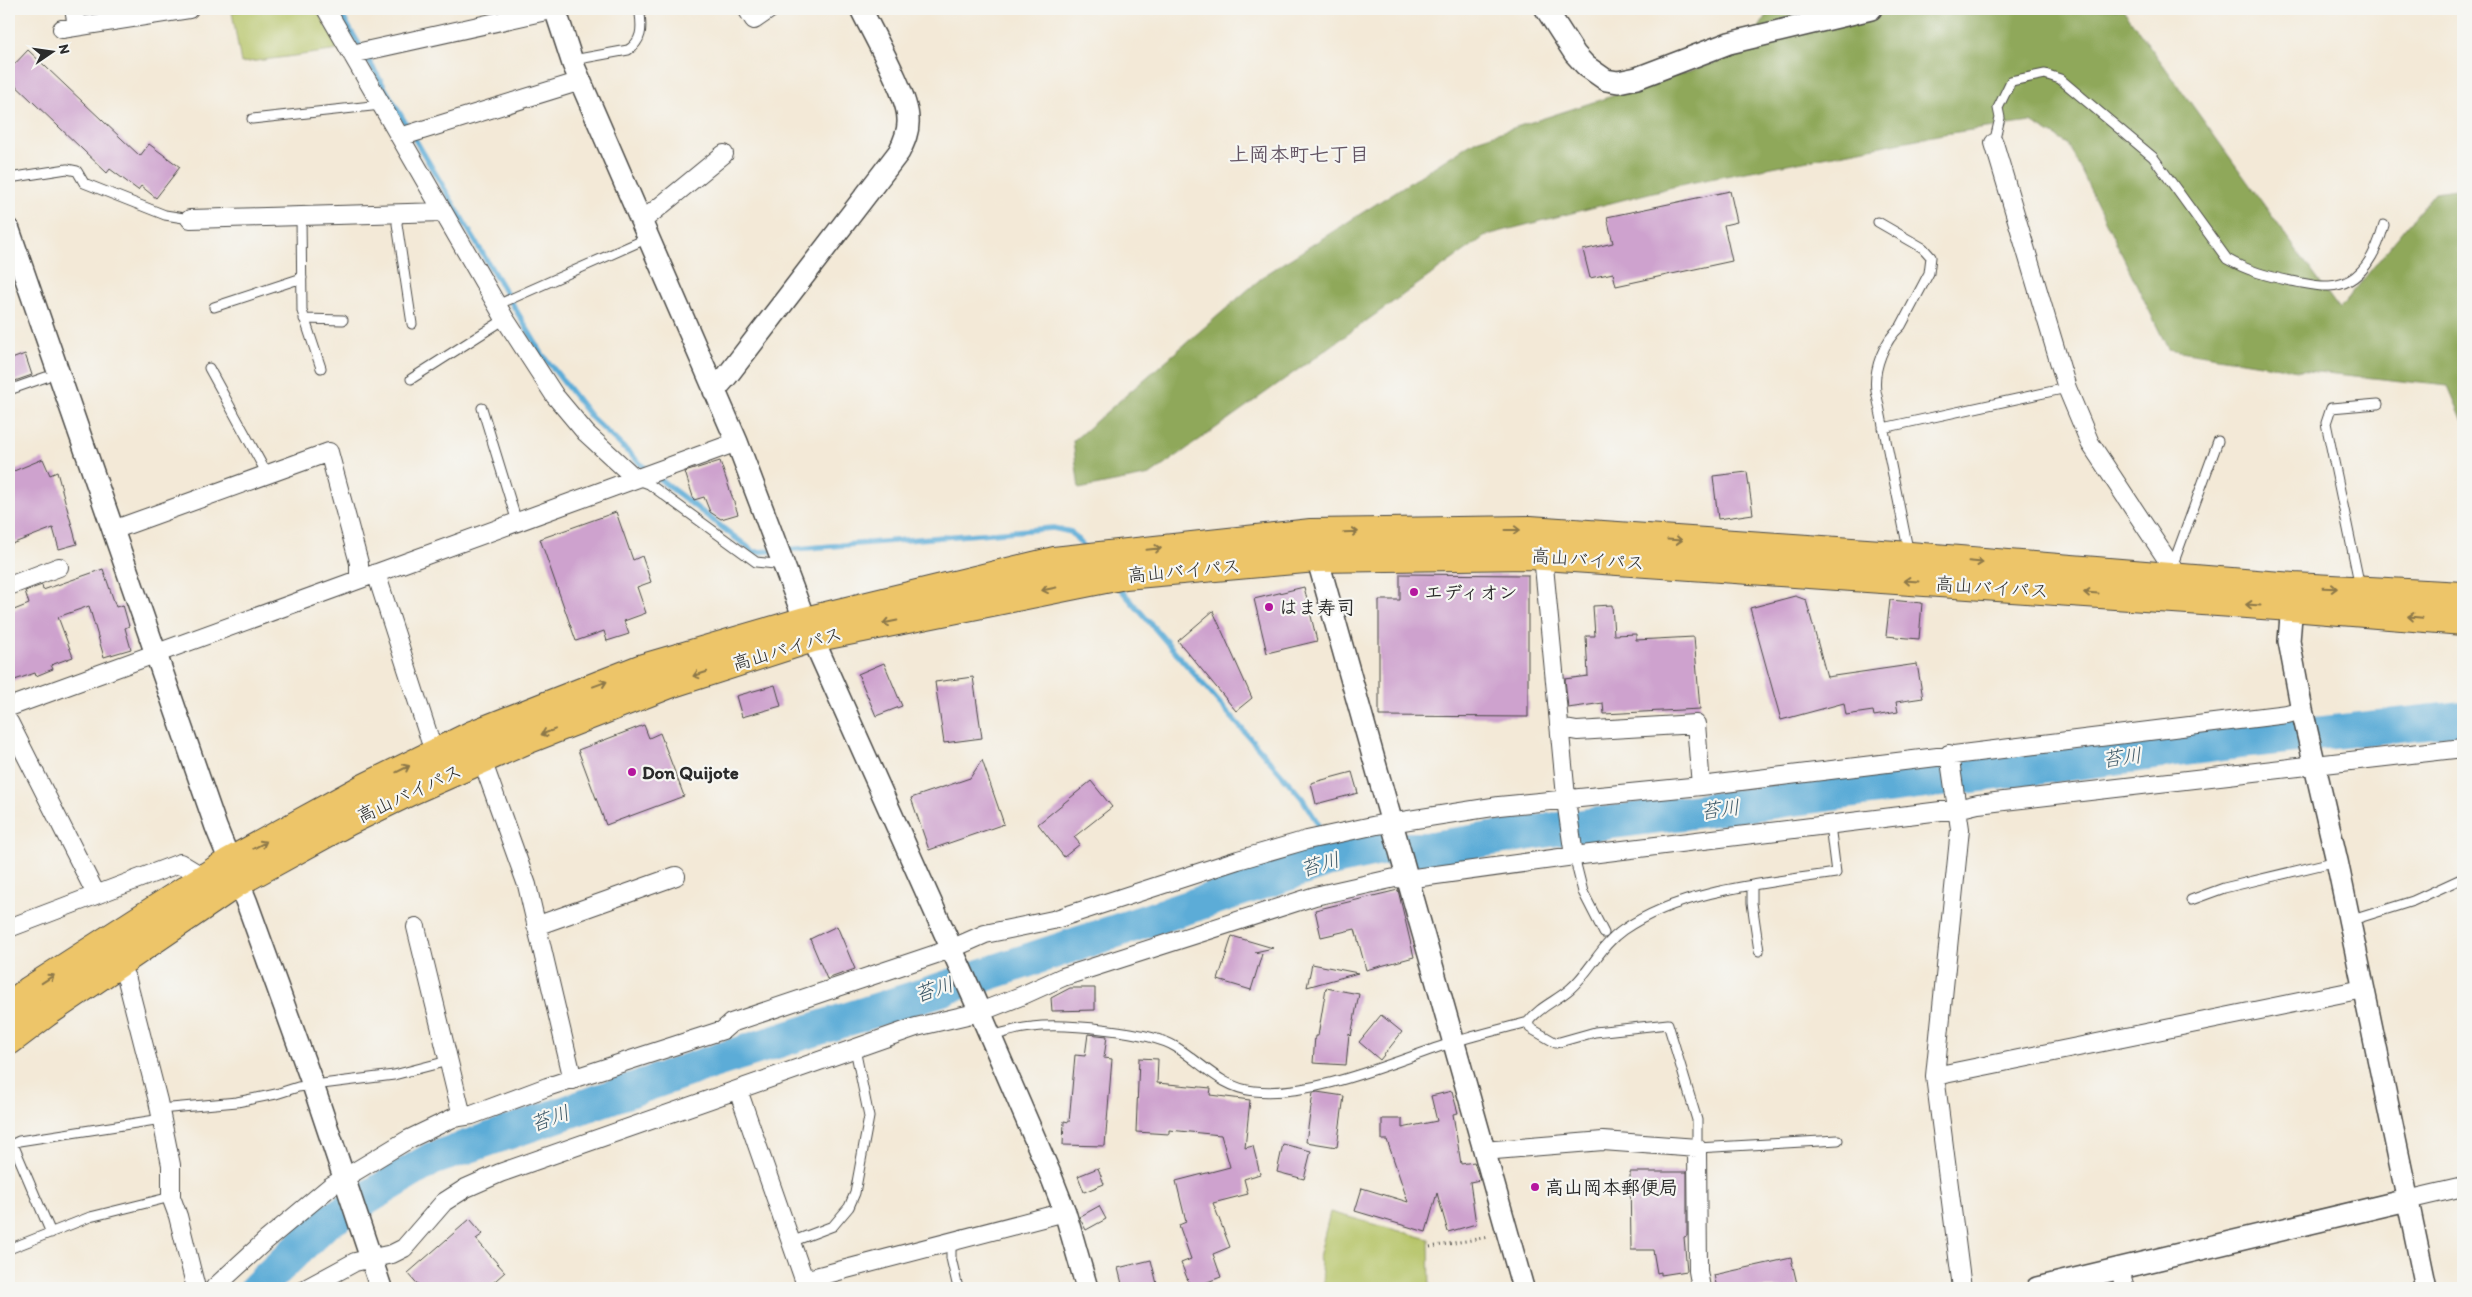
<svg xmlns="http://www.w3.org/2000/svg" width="2472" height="1297" font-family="Itim,'Klee One',sans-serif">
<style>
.green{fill:#b4c264;stroke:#707648}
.forest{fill:#8fa85a;stroke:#5d6a42}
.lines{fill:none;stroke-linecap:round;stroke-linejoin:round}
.stream{stroke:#5cacd7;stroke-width:5.5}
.river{stroke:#5cacd7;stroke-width:34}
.building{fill:#cea2ce}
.service-casing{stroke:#494845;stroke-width:11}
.minor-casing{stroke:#494845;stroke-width:20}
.tertiary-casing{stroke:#494845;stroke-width:24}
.trunk-casing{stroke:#494845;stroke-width:30}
.path{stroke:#494845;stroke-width:3;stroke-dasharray:1 4;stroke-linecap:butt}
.service{stroke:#fff;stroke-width:9}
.minor{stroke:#fff;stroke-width:18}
.tertiary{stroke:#fff;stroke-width:21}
.trunk{stroke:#edc569;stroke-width:28}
.oneway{stroke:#8c784a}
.poi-dot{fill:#b5179e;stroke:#f6f6f2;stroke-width:2}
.labels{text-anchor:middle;stroke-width:4.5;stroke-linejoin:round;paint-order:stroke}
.street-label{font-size:19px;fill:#2b2b2b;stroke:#f6f6f2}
.poi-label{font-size:19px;font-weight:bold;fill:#2b2b2b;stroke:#f6f6f2;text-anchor:start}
.neighbourhood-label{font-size:20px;font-weight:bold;fill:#645564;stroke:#f6f6f2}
.water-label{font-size:20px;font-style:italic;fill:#3c5867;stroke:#f6f6f2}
</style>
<rect width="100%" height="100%" fill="#f6f6f2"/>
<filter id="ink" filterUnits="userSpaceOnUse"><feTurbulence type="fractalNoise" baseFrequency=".02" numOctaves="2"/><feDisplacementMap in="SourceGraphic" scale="10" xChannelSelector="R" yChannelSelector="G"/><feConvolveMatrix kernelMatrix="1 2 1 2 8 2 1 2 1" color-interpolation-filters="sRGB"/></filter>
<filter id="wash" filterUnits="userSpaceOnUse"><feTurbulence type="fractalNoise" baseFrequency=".0096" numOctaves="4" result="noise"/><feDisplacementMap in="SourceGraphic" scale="20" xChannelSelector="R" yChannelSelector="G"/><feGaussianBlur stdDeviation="1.12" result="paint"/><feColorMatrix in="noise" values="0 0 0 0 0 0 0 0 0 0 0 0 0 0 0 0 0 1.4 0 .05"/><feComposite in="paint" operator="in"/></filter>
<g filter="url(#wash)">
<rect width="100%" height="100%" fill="#f3e9d7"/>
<!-- green -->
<path class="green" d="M251 9H317L339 50 241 63 232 12Z
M1330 1212 1429 1239 1430 1288H1325L1319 1257Z"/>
<!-- forest -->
<path class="forest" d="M1771 9H2123L2339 309 2435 192 2463 188V421L2448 386 2298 370 2168 349 2068 144 2031 122 1943 134 1684 184 1487 235 1150 475 1079 489 1073 441 1265 275 1476 140 1742 54Z"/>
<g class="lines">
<!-- stream -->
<path class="stream" d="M338 9 542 354 591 417 644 467 754 552 774 551
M783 550 1053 528 1071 532 1087 550
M1117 585 1302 798 1317 822 1326 861"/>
<!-- river -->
<path class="river" d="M257 1288 324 1224 432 1159 703 1065 936 991 1326 861 1381 849H1426L1550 830 2232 743 2463 718"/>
</g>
<g id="blocks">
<!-- building -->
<path class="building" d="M28 50 140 156 149 144 180 167 156 198 141 186 138 190 110 169 107 173 9 79V70Z
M1730 191 1737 222 1724 225 1732 261 1616 286 1613 273 1590 278 1583 250 1613 243 1607 217Z
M25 354 32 375 9 383V360Z
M43 459 50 475 57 472 77 544 59 549 53 528 9 545V473Z
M720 461 738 514 721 519 710 512 704 497 694 500 685 472Z
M1747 472 1753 514 1718 519 1713 476Z
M616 512 633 560 642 556 651 582 637 587 646 613 624 621 629 634 607 641 604 631 576 641 540 539Z
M103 569 116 607 123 605 129 626 125 628 131 649 104 657 89 606 58 617 73 657 51 665 53 669 36 676 35 673 9 682V612L29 604 25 591 42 585 43 590Z
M1400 574 1528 575V717L1379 716V600H1400Z
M1304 587 1317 641 1267 653 1254 599Z
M1795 596 1806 600 1827 677 1917 664 1923 698 1896 702 1898 712 1874 716 1873 711 1846 715 1844 703 1781 720 1750 608Z
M1890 600 1922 603 1919 639 1886 636Z
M1612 605 1614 635 1636 634V640L1694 637 1700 709 1604 714 1603 703 1568 708 1565 679 1588 676 1586 636H1595L1593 606Z
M1213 611 1252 698 1236 711 1178 641Z
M884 663 902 706 876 716 858 674Z
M973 677 982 738 944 743 935 682Z
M775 685 781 706 742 717 736 696Z
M644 725 649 738 660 733 684 796 606 825 578 750Z
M982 760 1004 824 929 850 911 798 970 778Z
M1352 772 1358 793 1316 804 1311 783Z
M1091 781 1112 807 1074 837 1080 844 1064 857 1038 824Z
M1398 890 1414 957 1366 970 1355 929 1321 937 1315 910Z
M837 926 855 969 827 979 810 939Z
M1232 936 1273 948 1255 952 1262 954 1251 990 1218 980Z
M1312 964 1358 973 1307 987Z
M1070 988H1095V1010L1052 1011 1051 998Z
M1326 988 1359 994 1351 1036 1349 1034 1346 1065 1313 1063 1315 1036H1318Z
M1381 1015 1402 1032 1380 1060 1359 1042Z
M1088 1034 1107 1036 1104 1058 1112 1059 1105 1146 1063 1145 1064 1121 1069 1122 1075 1055 1085 1056Z
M1139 1058 1158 1059 1157 1083 1211 1088 1210 1095 1250 1100 1245 1148 1253 1146 1260 1174 1244 1179 1248 1194 1213 1203 1230 1247 1213 1254 1221 1277 1191 1288 1181 1263 1191 1259 1179 1225 1186 1222 1176 1181 1230 1167 1221 1135 1169 1130V1134L1136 1132Z
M1452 1091 1458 1113 1453 1114 1461 1164 1474 1162 1480 1180 1470 1182 1476 1224 1448 1232 1437 1193 1426 1232 1355 1211 1362 1188 1408 1202 1387 1140H1382V1119H1402V1128L1437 1121 1431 1096Z
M1317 1092 1344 1096 1337 1147 1306 1142 1313 1093Z
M1283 1144 1311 1151 1304 1179 1277 1172Z
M1098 1168 1104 1184 1084 1192 1078 1176Z
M1630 1172H1687V1236L1684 1237 1687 1271 1661 1275V1272L1657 1273 1653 1250H1631Z
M1099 1206 1106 1219 1086 1230 1079 1217Z
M470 1219 483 1234 476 1239 505 1272 487 1288H421L408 1273Z
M1791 1258 1798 1288H1717L1714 1275Z
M1151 1260 1158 1288H1123L1118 1268Z"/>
</g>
</g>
<g filter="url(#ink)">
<use href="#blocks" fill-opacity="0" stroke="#494845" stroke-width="1"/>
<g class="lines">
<!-- service casing -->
<g class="service-casing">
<path id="service" d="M573 60 628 50C642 41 642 29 640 14
M252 119 381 105
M1994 143 2000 118 1998 108 2011 81 2045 74 2060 79 2153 157 2227 259C2248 271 2267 276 2291 281 2304 283 2317 287 2329 286 2362 285 2377 251 2384 225
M9 178 67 169 77 171 84 183 165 215 190 219
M399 213 397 224 412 324
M301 216 302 311 321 368
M1878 222 1923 248 1931 257 1929 273 1901 326C1884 341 1873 369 1876 391L1909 554
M497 305 648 238
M214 307 302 278
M304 319 343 320
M209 368 267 474
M411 379 505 319
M9 390 46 377
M482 408 517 522
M1883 428 2067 388
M638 480 649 484 756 562 784 565
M2172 567 2218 441
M2360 587 2326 423 2331 408 2378 404
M1574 856 1583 892 1604 933
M1752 885V903L1759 951
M2191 900 2224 888 2337 861
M2349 921 2413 901 2463 878
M1528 1022 1530 1028 1556 1043 1595 1032 1668 1024 1697 1120V1148L1838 1140
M991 1036C1004 1033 1018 1028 1032 1027 1063 1023 1151 1031 1176 1047 1202 1063 1222 1088 1254 1091 1316 1097 1392 1062 1451 1043 1476 1035 1502 1029 1528 1022 1539 1007 1556 1001 1570 989 1590 972 1601 945 1623 930 1682 889 1767 883 1836 873L1830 825
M160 1109 237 1102 276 1094 298 1087 394 1075 448 1061
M51 1233 13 1144 19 1141 162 1119
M791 1242 833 1226 849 1207 855 1193 869 1117 855 1049
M951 1242V1258L958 1288
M9 1249 90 1217 171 1197"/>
</g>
<!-- minor casing -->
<g class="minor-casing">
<path id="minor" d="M74 9 77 26
M326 9 505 319 555 396 586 433 636 479
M747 9 754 20 770 9
M62 29 189 9
M352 54 555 9
M400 137 581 81
M1994 143 2067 388 2090 443 2172 567 2171 578
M190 219 443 212
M641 222 724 154
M113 530 329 452 359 563V579
M1543 556 1567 807 1574 856
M376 573 430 740
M9 586 59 567
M9 707 737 442
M9 722 96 894
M1560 728 1577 731 1696 724 1701 786
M1949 754 1960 829 1935 1076 1962 1288
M482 760 527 885 573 1080
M536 926 676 876
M416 927 462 1116
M9 928 180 863 203 877
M118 963 127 980 158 1101 171 1165V1197L178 1216 196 1288
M1935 1076 2363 989
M738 1090 807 1288
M1483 1151 1603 1141 1697 1148 1698 1271 1701 1288
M2407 1200 2463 1187
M2119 1267 2125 1288
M804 1280 1065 1212
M214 1288 264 1242 331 1186 409 1139 453 1118 472 1115 547 1087 723 1030 731 1023 951 949 985 934 1053 920 1238 860 1307 840 1377 825 1499 806 1701 786 2287 714 2302 710
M307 1288 355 1262 392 1254 404 1248 444 1202 466 1188 500 1173 916 1027 980 1012 1021 996 1063 977 1315 896 1395 878 1407 879 1574 856 1957 809 1978 804 2463 748"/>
</g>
<!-- tertiary casing -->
<g class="tertiary-casing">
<path id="tertiary" d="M555 9 573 64 737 442 805 621 980 1012 1051 1176 1065 1212 1087 1288
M1546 9 1575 54 1586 66 1606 80 1618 82 1637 78 1729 43 1871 9
M9 230 216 827 247 903 313 1085 381 1288
M714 391 727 376 899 152C904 142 909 131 908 119 908 95 873 34 861 9
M1313 543 1523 1288
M2293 592 2289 641 2302 710 2337 861 2426 1288
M2037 1288 2407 1200"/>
</g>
<!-- trunk casing -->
<g class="trunk-casing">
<path id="trunk" d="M9 1007 30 990 229 862 364 788 472 735 640 669 805 621 1054 561 1311 533 1530 530 1910 556 2294 587 2463 596
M9 1041 46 1013 238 882 347 822 413 790 524 741 670 684 813 638 1125 575 1316 558 1529 555 2291 607 2463 621"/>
</g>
<!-- path -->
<path class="path" d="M1430 1247 1489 1237"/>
<!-- service -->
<use href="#service" class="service"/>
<!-- minor -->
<use href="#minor" class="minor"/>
<!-- tertiary -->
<use href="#tertiary" class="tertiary"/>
<!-- trunk -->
<use href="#trunk" class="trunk"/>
</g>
<!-- one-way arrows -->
<defs><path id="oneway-shaft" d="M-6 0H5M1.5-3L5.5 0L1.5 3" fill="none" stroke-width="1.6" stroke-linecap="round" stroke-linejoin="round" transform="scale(1.25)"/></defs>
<g class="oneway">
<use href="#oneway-shaft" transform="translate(1513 530)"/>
<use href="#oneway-shaft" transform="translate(1351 532) rotate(-2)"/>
<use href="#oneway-shaft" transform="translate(1675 540) rotate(4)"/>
<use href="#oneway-shaft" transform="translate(1154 549) rotate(-6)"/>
<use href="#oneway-shaft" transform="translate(1976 562) rotate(5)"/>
<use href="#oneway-shaft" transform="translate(1911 581) rotate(-176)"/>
<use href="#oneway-shaft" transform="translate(2330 588) rotate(2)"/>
<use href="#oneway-shaft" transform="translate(1049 589) rotate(168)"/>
<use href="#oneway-shaft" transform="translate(2091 593) rotate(-176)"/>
<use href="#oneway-shaft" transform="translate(2253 605) rotate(-176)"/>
<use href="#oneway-shaft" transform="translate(2415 617) rotate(-175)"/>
<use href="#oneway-shaft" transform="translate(890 622) rotate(168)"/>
<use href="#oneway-shaft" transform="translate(700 674) rotate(162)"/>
<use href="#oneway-shaft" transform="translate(600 684) rotate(-20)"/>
<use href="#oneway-shaft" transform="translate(548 732) rotate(159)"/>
<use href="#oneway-shaft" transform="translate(403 769) rotate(-26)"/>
<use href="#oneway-shaft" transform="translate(260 845) rotate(-28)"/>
<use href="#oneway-shaft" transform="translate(48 979) rotate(-33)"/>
</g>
</g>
<!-- markers -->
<g class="poi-dot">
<circle cx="1414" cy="592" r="5"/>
<circle cx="1269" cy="607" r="5"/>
<circle cx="632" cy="772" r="5"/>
<circle cx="1535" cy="1187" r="5"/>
</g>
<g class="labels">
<!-- street labels -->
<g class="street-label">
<text transform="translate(1588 559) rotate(4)" y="7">高山バイパス</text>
<text transform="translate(1184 570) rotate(-5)" y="7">高山バイパス</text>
<text transform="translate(1992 587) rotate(4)" y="7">高山バイパス</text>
<text transform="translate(787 648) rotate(-16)" y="7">高山バイパス</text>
<text transform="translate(409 793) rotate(-25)" y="7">高山バイパス</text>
</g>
<!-- poi labels -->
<g class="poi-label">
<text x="1424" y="599">エディオン</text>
<text x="1279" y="614">はま寿司</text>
<text x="642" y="779">Don Quijote</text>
<text x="1545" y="1194">高山岡本郵便局</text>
</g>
<!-- neighbourhood labels -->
<g class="neighbourhood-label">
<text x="1299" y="161">上岡本町七丁目</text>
</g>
<!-- water labels -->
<g class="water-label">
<text transform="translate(2122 757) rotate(-7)" y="7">苔川</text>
<text transform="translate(1720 809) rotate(-7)" y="7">苔川</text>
<text transform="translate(1320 864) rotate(-16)" y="7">苔川</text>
<text transform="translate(934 989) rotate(-18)" y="7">苔川</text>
<text transform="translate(550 1118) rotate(-19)" y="7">苔川</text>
</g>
</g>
<!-- margin -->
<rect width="2472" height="1297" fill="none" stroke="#f6f6f2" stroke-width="30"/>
<!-- north arrow -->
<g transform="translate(52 52) rotate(77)" stroke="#f6f6f2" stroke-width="4" paint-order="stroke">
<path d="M0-4L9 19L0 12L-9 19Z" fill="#2b2b2b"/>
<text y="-8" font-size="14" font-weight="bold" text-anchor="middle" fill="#2b2b2b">N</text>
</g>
</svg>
